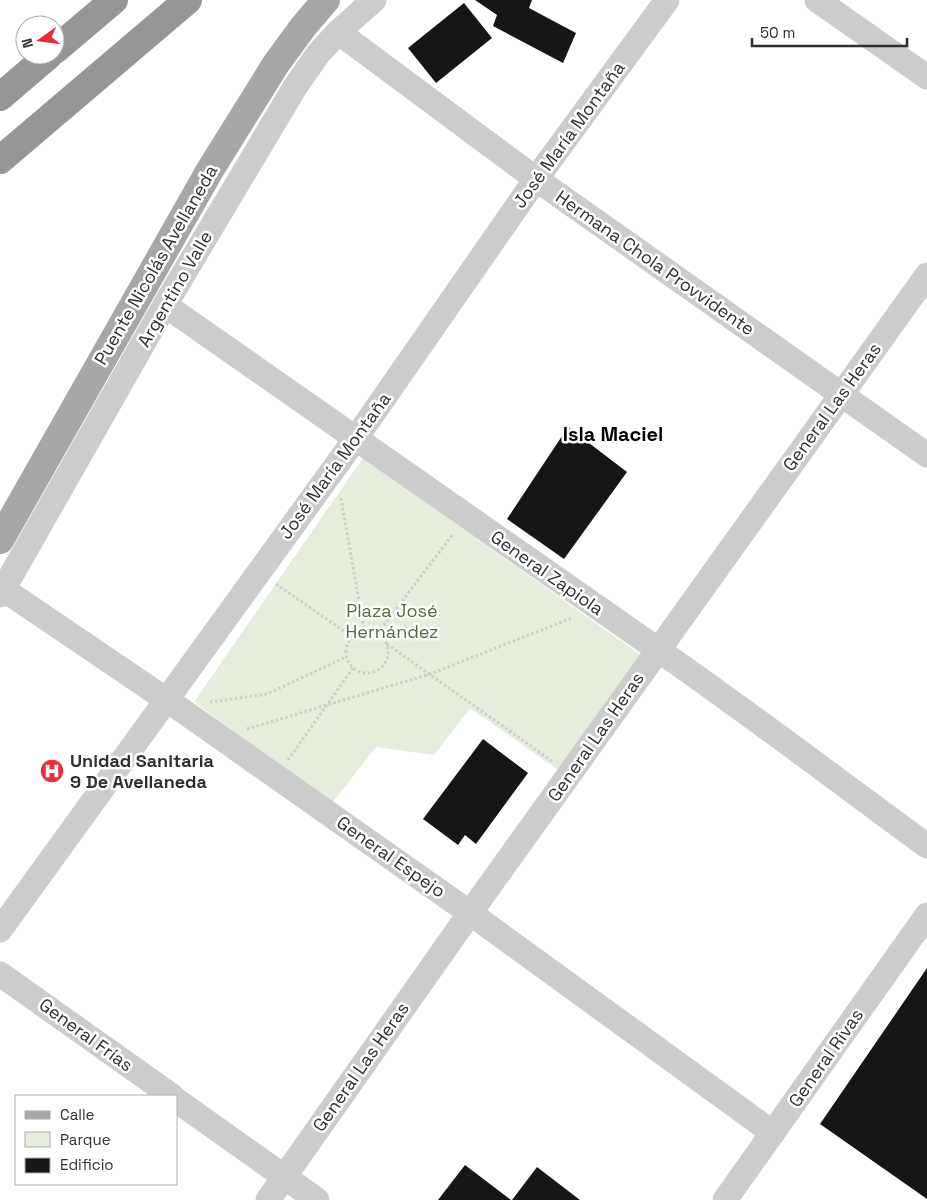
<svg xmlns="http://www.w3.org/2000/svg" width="927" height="1200" font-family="'Space Grotesk',sans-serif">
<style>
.green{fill:#e5eddd}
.building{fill:#161616}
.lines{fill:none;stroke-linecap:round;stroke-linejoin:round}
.path{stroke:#ccc;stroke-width:3;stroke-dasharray:2.5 2.5;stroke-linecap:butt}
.minor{stroke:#ccc;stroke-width:25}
.major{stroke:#a7a7a7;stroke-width:28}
.highway{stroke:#969696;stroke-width:28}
.labels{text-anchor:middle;stroke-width:5;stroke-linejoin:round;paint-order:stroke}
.street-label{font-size:18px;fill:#2f2f2f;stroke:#fff}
.park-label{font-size:18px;fill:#516c3b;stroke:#fff}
.poi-label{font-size:18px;font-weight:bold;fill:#2f2f2f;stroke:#fff;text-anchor:start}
.quarter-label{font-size:20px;font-weight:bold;fill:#000;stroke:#fff}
</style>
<rect width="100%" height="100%" fill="#fff"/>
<!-- green -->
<path class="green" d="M363 458 652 663 564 774 470 708 434 755 376 747 332 803 194 702Z"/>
<!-- building -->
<path class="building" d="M475 0H532L529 8 576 33 563 63 493 26 497 15Z
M464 3 492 38 436 83 408 48Z
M568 427 627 472 564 559 507 519Z
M483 739 528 773 476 844 465 835 458 845 423 819Z
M927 968V1199L820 1124Z
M465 1165 511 1200H438Z
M537 1167 580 1200H512Z"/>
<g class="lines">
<!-- path -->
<path class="path" d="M341 498 364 630
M276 584 351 636
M346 652a21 21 0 1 1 42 0a21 21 0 1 1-42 0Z
M378 633 453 534
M387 644 552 761
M210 702 267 694 346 657
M247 729 430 674 572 618
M288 760 353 668"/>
<!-- minor -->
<path class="minor" d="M817 0 927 77
M338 32 536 179 927 455
M165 305C329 419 493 535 657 649 749 713 837 780 927 846
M3 589 183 711 470 913 773 1133
M0 595 165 305 295 87 318 54 338 32 374 0
M0 930 356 438 536 179 667 0
M0 974 172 1096
M176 1100 317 1200
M268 1200 470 913 927 275
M725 1200 927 915"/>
<!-- major -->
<path class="major" d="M0 540 210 170 276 64 303 27 326 0"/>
<!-- highway -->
<path class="highway" d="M55 50 114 0
M0 97 49 55
M0 160 188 0"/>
</g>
<!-- icons -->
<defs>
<g id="hospital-disc" transform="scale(1.25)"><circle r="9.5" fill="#e92e39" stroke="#fff"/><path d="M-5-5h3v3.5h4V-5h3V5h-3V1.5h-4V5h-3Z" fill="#fff"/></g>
</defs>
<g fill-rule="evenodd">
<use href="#hospital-disc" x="52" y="771"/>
</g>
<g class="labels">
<!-- street labels -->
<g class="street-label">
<text transform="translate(569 135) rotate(-54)" y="6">José María Montaña</text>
<text transform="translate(655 263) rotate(35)" y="6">Hermana Chola Provvidente</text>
<text transform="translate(156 265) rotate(-60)" y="6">Puente Nicolás Avellaneda</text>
<text transform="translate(175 289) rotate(-60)" y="6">Argentino Valle</text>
<text transform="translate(832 407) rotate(-54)" y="6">General Las Heras</text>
<text transform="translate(335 466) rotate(-54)" y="6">José María Montaña</text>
<text transform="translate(547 573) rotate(35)" y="6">General Zapiola</text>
<text transform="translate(596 737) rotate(-55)" y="6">General Las Heras</text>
<text transform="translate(391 857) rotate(35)" y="6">General Espejo</text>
<text transform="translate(86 1035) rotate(36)" y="6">General Frías</text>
<text transform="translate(826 1058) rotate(-55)" y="6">General Rivas</text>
<text transform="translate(361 1067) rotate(-55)" y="6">General Las Heras</text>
</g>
<!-- park labels -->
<g class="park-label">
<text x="392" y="617">Plaza José<tspan x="392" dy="21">Hernández</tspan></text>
</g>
<!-- poi labels -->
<g class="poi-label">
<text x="70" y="767">Unidad Sanitaria<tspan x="70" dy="21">9 De Avellaneda</tspan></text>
</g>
<!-- quarter labels -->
<g class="quarter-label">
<text x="613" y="441">Isla Maciel</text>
</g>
</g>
<!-- legend -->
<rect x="15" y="1095" width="162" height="90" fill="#ffffff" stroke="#acacac"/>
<rect x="25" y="1111" width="25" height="8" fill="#a7a7a7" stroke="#acacac"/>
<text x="60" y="1120" font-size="15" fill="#2f2f2f">Calle</text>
<rect x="25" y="1132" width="25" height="15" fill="#e5eddd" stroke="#acacac"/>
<text x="60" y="1145" font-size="15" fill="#2f2f2f">Parque</text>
<rect x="25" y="1158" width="25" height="15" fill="#161616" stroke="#acacac"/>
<text x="60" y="1170" font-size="15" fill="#2f2f2f">Edificio</text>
<!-- north arrow -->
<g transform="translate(40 40) rotate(256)"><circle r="24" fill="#ffffff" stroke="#acacac"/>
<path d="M0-4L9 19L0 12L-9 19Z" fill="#e92e39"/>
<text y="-8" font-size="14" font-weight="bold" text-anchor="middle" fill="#2f2f2f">N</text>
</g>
<!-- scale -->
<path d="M752 38v8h155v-8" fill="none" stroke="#2f2f2f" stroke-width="2.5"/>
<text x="760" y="38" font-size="15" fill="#2f2f2f" stroke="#ffffff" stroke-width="4" paint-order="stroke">50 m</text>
</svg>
